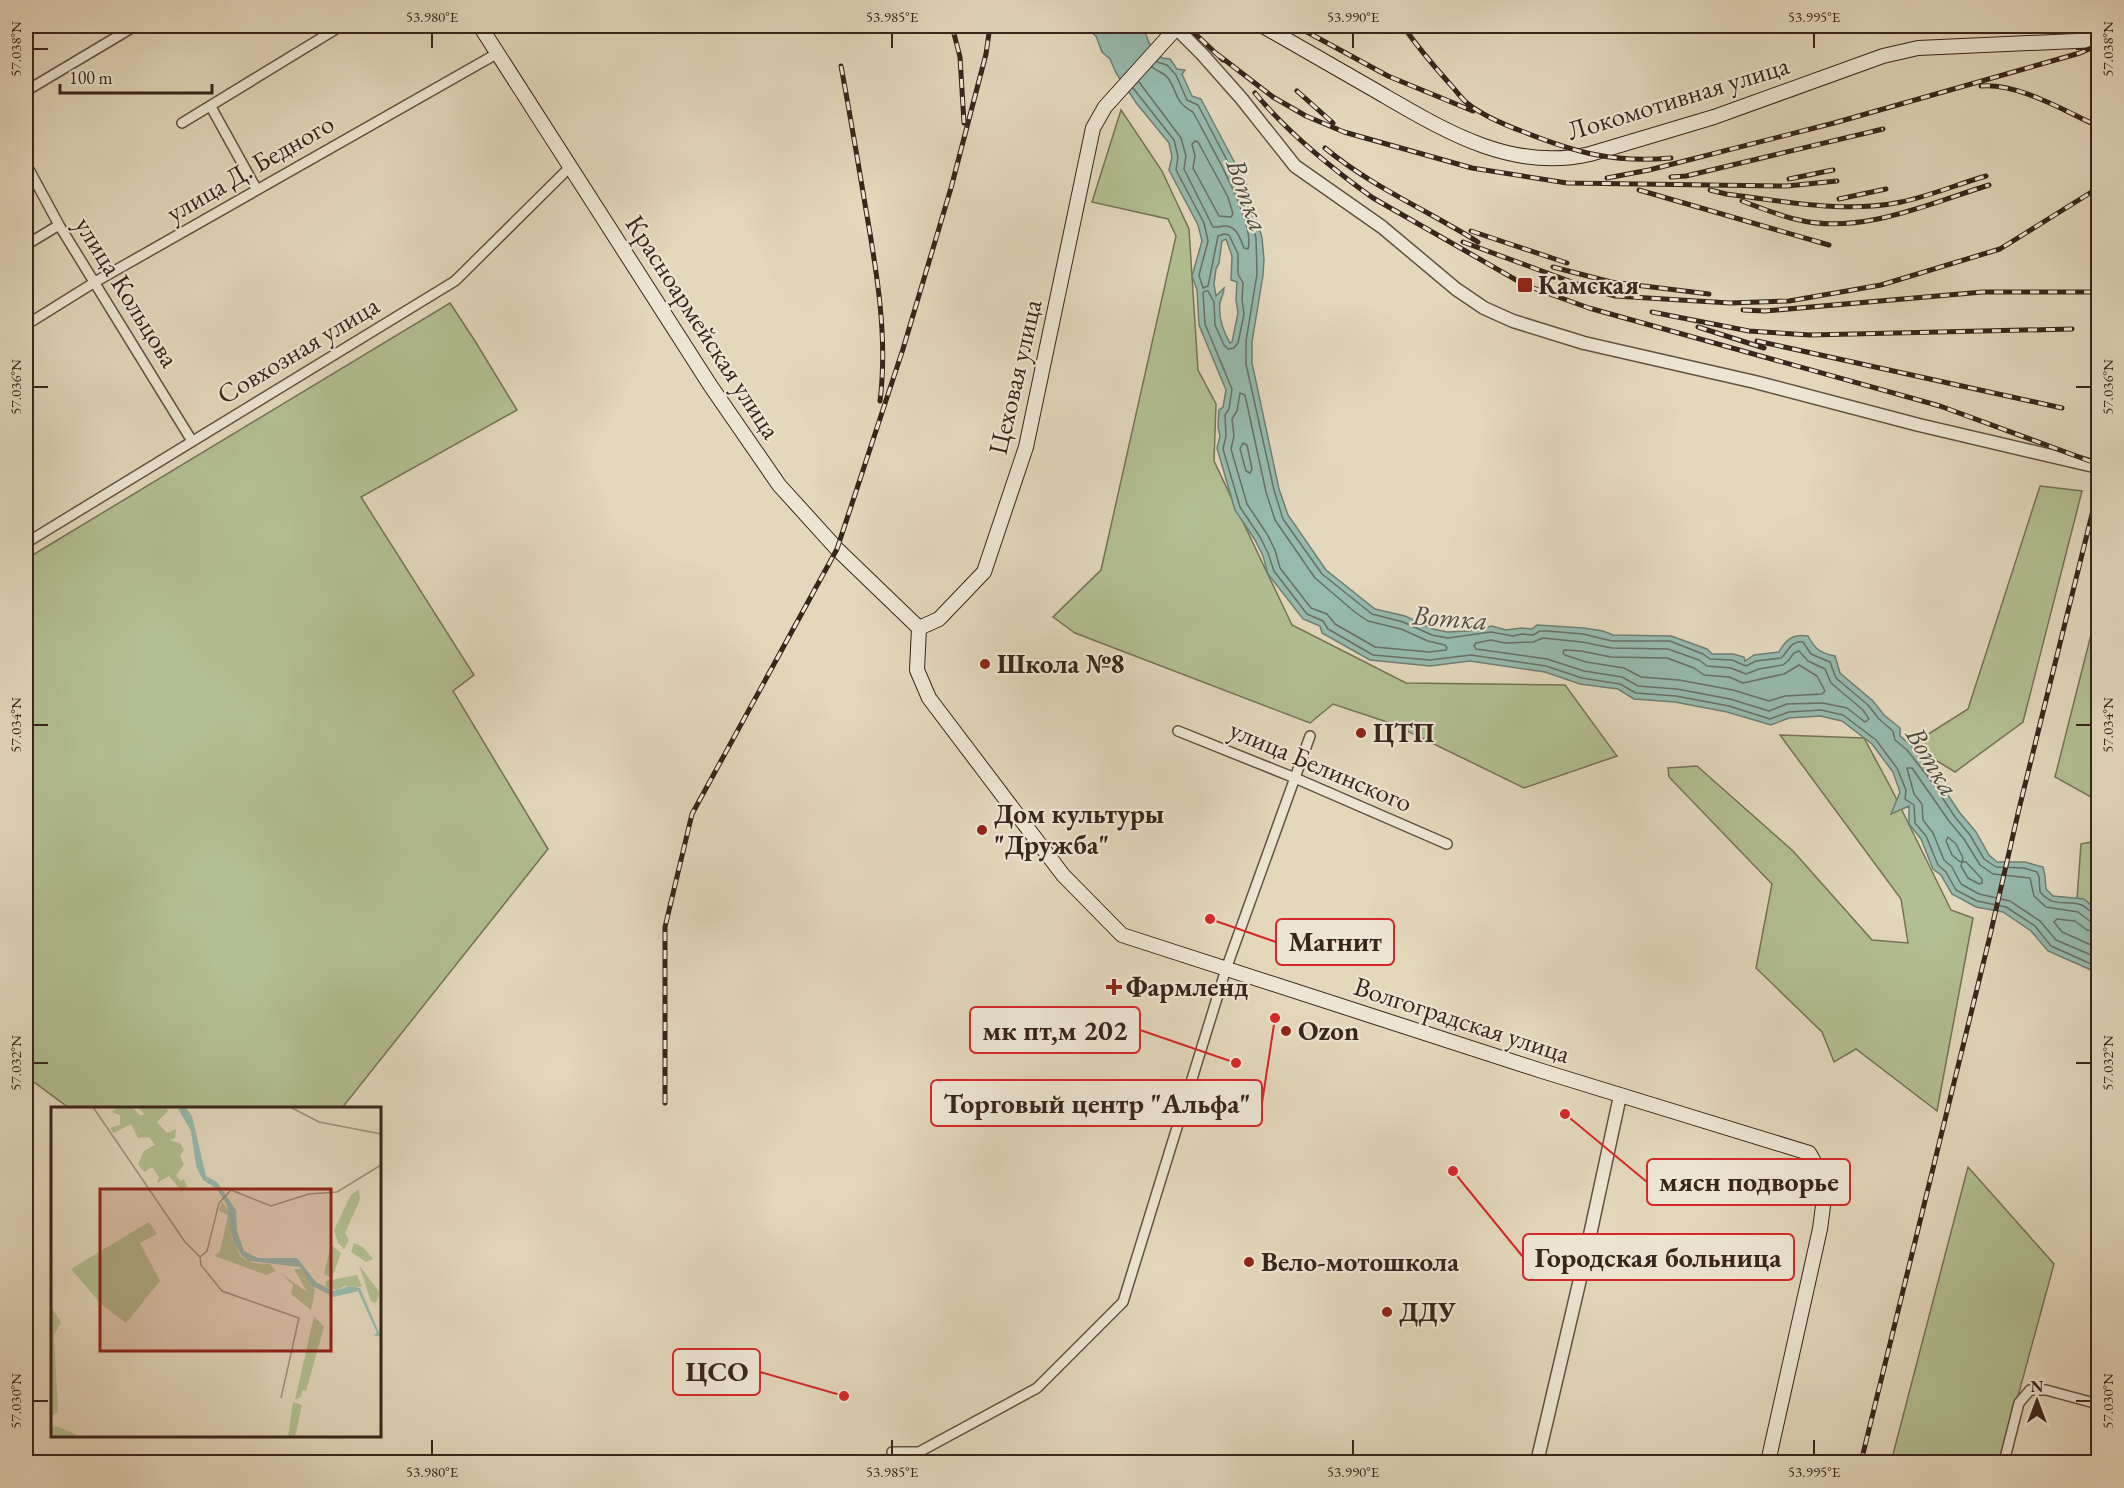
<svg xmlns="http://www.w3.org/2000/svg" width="2124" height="1488" font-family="'EB Garamond',serif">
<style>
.green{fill:#b2bf92;stroke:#757256;stroke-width:1.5}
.water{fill:#96baad;stroke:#707e73;stroke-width:1.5;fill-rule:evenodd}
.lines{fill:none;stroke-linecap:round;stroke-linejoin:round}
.shore{stroke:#677064;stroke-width:1.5}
.minor-casing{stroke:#635243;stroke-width:12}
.tertiary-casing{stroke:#635243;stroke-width:15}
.secondary-casing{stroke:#38251b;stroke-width:16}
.minor{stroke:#ede5d3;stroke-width:9}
.tertiary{stroke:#ede5d3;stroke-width:12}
.secondary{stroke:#ede5d3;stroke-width:14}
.rail-casing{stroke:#38251b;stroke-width:5}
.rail{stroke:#ede5d3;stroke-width:3;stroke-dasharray:9;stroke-linecap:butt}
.ticks{fill:none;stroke:#38251b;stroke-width:2}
.poi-dot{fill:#8f2418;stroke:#ede5d3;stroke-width:2}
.labels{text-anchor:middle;stroke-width:4.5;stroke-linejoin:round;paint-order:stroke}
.street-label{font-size:27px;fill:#38251b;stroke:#ede5d3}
.poi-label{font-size:27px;font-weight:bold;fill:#38251b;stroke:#ede5d3;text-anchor:start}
.water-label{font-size:28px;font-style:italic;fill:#504a40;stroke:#ede5d3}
.inset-road{fill:none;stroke:#9f907c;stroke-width:1.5}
.view{fill:#8f2418;fill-opacity:0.15;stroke:#8f2418;stroke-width:3}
.inset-edge{fill:none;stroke:#38251b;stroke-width:3}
.leader{fill:none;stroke:#d62828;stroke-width:2}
.callout-dot{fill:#d62828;stroke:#ede5d3;stroke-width:2}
.callout{fill:#ede5d3;stroke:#d62828;stroke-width:2}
.callout-label{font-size:28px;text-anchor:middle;font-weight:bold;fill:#38251b}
.neatline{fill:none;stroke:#38251b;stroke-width:2}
.ticks-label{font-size:15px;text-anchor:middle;fill:#38251b}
</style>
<rect width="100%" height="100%" fill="#e3d7bc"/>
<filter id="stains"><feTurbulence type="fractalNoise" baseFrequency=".00333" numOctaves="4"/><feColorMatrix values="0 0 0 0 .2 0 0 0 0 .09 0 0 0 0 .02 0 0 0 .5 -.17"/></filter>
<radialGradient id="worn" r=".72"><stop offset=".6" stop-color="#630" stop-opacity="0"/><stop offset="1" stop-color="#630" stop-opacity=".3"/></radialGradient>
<!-- green -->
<path class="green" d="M1121 110 1162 171 1189 229 1198 370 1216 404 1214 461 1292 625 1406 683 1565 685 1617 756 1524 788 1393 724 1333 704 1310 723 1075 633 1053 617 1101 570 1176 236 1168 219 1092 202Z
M450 303 475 341 517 410 361 497 474 675 453 691 548 849 342 1108H69L26 1076V559Z
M2040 486 2082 491 2023 722 1955 772 1911 745 1968 709Z
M2098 607V801L2055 777Z
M1780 735 1864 738 1892 790 1951 910 1973 918 1937 1111 1856 1049 1834 1062 1822 1032 1756 968 1772 884 1669 777 1668 768 1697 766 1793 851 1872 940 1908 943 1901 899Z
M2098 841V906L2077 899 2081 844Z
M1968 1167 2054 1264 2000 1462H1891Z"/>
<!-- water -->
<path class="water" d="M1086 26H1143L1149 43 1162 58 1170 59 1177 69 1185 70 1182 74 1192 96 1201 99 1248 188 1262 238 1264 259 1263 275 1252 342V363L1279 489 1288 515 1326 570 1375 609 1405 616 1433 629 1447 632 1468 631 1492 626 1506 630 1521 628 1532 629 1537 625 1584 628 1603 631 1613 635 1671 636 1707 649 1712 654H1733L1744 657 1745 661 1754 655 1779 652C1786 639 1793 634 1808 636 1815 649 1820 653 1835 656L1840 673 1873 701 1884 715 1900 728V736L1911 745 1937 779 1960 813 1976 832 1989 855 1997 862H2025L2043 867 2045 876 2046 889 2053 896 2084 899 2098 912V973L2048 951 2031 931 2003 912 1976 907 1952 894 1941 875 1933 869 1921 839 1909 824V806L1891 814 1900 792 1893 772 1872 744 1842 721 1820 716 1789 718 1771 725 1727 712 1675 702 1634 699 1618 689 1580 684 1545 672 1470 661 1430 666 1370 660 1322 633 1320 626 1303 619 1268 574 1263 556 1255 540 1235 510 1217 448 1220 436 1218 427 1219 410 1223 407 1226 390 1199 325 1197 290 1192 276 1202 241 1198 225 1169 170 1172 157 1169 143 1137 104 1116 73 1110 59 1102 52 1096 36 1087 29ZM1226 239 1232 256 1231 280 1237 282 1236 299 1238 313 1232 342 1230 343C1223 331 1218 318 1220 303 1221 297 1224 295 1224 288L1216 296 1214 284 1216 269 1219 263 1222 241Z"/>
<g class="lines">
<!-- shore -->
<path class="shore" d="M1157 62 1167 65 1176 75 1187 100 1198 105 1243 191 1256 238 1257 274 1246 341V364L1274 490 1283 519 1322 574 1372 614 1403 622 1432 635 1448 638 1491 632 1513 636 1522 634 1533 635 1540 631H1547L1583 634 1612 641H1670L1703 654 1710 659 1732 660 1746 666 1756 661 1781 658C1788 652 1791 640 1803 642L1811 654 1830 662 1836 678 1868 705 1879 719 1893 731 1895 740 1907 750 1932 782 1955 817 1970 835 1984 859 1996 867 2024 868 2037 872 2039 877 2040 892C2055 909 2065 899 2082 905 2088 908 2091 914 2098 915
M1139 82 1181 138 1186 156 1184 169 1213 227C1216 227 1220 227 1223 226 1237 225 1240 238 1244 248L1248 249C1256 221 1207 139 1193 112 1174 102 1178 92 1168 78 1163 72 1158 72 1152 67
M1133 88 1174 140 1178 157 1176 170 1204 223 1208 241 1199 275 1203 288 1208 286 1218 236 1224 234 1229 235 1238 254V274L1243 283 1242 299 1244 314 1238 343 1234 348 1228 349 1224 345 1215 325 1214 302 1208 291H1205L1203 293 1205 324 1232 389 1229 409 1225 415 1226 436 1223 449 1240 507 1260 537 1268 553 1274 571 1307 614 1323 621 1328 629 1373 655 1430 660 1471 655 1546 666 1582 678 1620 684 1636 693 1676 696 1729 706 1770 719 1789 712 1821 710 1843 715 1876 740 1897 768 1906 790 1905 799 1914 805 1915 823 1926 836 1938 865 1946 872 1956 890 1977 901 2006 907 2035 926 2051 946 2098 967
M1195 141 1198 142 1228 197 1233 214 1231 217 1219 216 1193 168 1195 156 1192 144Z
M1240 393 1245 395 1266 492 1275 520 1315 578 1356 613 1368 621 1401 629 1428 641 1445 645 1447 648 1446 650 1429 652 1375 647 1335 624 1327 614 1311 608 1280 568 1275 550 1267 534 1247 504 1231 449 1234 436 1232 419 1237 411Z
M1243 443 1247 445 1252 469 1250 473 1246 471 1240 449Z
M1543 638 1582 642 1612 648 1668 649 1699 660 1707 666 1731 668 1746 674 1759 669 1783 665 1788 661 1794 653 1799 651 1808 661 1825 669 1831 683 1863 710 1869 719 1865 722 1847 708 1823 703 1787 704 1769 711 1730 699 1677 689 1638 686 1622 677 1584 671 1547 659 1476 649 1474 646 1476 643 1491 640 1505 643 1533 642Z
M1564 650 1581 651 1611 657 1667 658 1694 668 1704 675 1729 677 1743 683 1784 674 1799 665 1817 676 1825 691 1822 694 1785 696 1769 701 1733 690 1679 680 1641 677 1624 668 1586 662 1565 655 1563 653Z
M1948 837 1956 844 1963 858 1962 862 1959 861 1952 855 1946 841Z
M1962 862H1966L1982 879V883L1979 884 1968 878 1961 866Z
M2098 923 2091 922 2078 912 2046 907 2034 896 2030 878 1993 874 1980 865 1964 839 1949 821 1912 768H1907L1914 794 1922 804 1923 820 1933 833 1944 860 1952 867 1961 884 1979 894 2010 901 2040 921 2056 940 2098 958
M2098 932 2087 930 2075 921 2057 919 2054 922 2062 932 2098 948"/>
<!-- minor casing -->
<g class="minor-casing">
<path id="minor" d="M26 91 135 26
M211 107 257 190
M182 123 341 26
M26 164 59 225 192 441
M26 245 59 225
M26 325 95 282 498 53
M26 543 455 281 571 166
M1178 731 1295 778 1447 844
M892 1452H919L1037 1388 1123 1302 1226 969 1310 736
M2004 1462 2019 1403 2030 1390H2046L2098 1404"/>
</g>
<!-- tertiary casing -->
<g class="tertiary-casing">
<path id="tertiary" d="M1176 28 1202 54 1241 98 1295 166 1382 227 1456 289 1484 308 1513 321 1584 343 1755 382 1919 425 2098 467
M1537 1462 1585 1258 1620 1096"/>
</g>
<!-- secondary casing -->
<g class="secondary-casing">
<path id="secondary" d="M480 26 710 385 779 485 837 549 919 628
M1263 26C1299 47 1335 67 1371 88 1439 127 1508 173 1590 154L1714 117 1883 56 1918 48 2098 40
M919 628 917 670 929 698 1063 875 1122 935 1542 1071 1809 1153 1826 1183 1820 1229 1768 1462
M919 628 939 619 984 572 1026 447 1093 128 1105 107 1178 26"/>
</g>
<!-- minor -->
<use href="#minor" class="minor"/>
<!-- tertiary -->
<use href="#tertiary" class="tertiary"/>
<!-- secondary -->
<use href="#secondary" class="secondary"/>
<!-- rail casing -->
<g class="rail-casing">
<path id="rail" d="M952 26 960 57 964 123
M1187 26 1223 60
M1296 26 1388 76 1473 111
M1403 26C1417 46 1432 64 1449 83 1455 89 1460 97 1467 103 1483 116 1505 125 1524 132 1577 153 1614 163 1671 158
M1217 54 1273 97 1306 116 1344 132 1472 168 1567 183 1787 186 1837 181
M841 66C850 114 858 162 866 210 877 273 888 338 880 401
M1981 86C2019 83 2064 111 2098 126
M1297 91 1333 123
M1255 93C1288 133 1330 167 1373 198L1525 285 1589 308 1940 406 2098 464
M1325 148C1372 187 1427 210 1478 242
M1671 177 1686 176 1883 129
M1607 178 1649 170 1834 123 2080 53 2098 45
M1789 179 1833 170
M1639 190 1829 245
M1710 190 1726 194C1783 201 1844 214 1901 202 1930 196 1958 184 1986 176
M1839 199 1886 189
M1742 201C1761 208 1780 216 1799 220 1861 235 1931 203 1989 185
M1471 231 1567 263
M1463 242 1588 288 1615 296 1730 303 1789 301 1881 285 2000 249 2098 188
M1553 267 1611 282 1709 294
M1743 310 1765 311 1983 292H2095
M1652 312 1749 331 1810 335 2072 329
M1698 327 1764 348
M1757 341 2062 408
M665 1103V927L692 814 837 549 903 349 951 188 986 54 990 26
M1861 1462 1989 940 2019 809 2098 490"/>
</g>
<!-- rail -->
<use href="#rail" class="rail"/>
</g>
<!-- ticks -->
<path class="ticks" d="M432 33V48M892 33V48M1353 33V48M1814 33V48M33 49H48M2076 49H2091M33 387H48M2076 387H2091M33 725H48M2076 725H2091M33 1063H48M2076 1063H2091M33 1401H48M2076 1401H2091M432 1440V1455M892 1440V1455M1353 1440V1455M1814 1440V1455"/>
<!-- markers -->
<g class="poi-dot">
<rect x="1517" y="277" width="16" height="16" rx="3"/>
<circle cx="985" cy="664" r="6"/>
<circle cx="1361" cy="733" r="6"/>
<circle cx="982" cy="830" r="6"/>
<path d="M1111 978h6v6h6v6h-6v6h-6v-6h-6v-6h6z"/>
<circle cx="1286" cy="1031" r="6"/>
<circle cx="1249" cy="1262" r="6"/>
<circle cx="1387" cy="1312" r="6"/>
</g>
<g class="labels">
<!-- street labels -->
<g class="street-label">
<text transform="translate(1678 98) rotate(-17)" y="9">Локомотивная улица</text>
<text transform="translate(250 168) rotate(-30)" y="9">улица Д. Бедного</text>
<text transform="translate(127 292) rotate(58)" y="9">улица Кольцова</text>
<text transform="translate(703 327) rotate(57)" y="9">Красноармейская улица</text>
<text transform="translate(298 350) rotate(-31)" y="9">Совхозная улица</text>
<text transform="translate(1015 377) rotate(-77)" y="9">Цеховая улица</text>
<text transform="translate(1321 766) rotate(23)" y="9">улица Белинского</text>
<text transform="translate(1462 1020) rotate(18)" y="9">Волгоградская улица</text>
</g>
<!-- poi labels -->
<g class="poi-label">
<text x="1538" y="294">Камская</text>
<text x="997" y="673">Школа №8</text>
<text x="1373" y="742">ЦТП</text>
<text x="994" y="823">Дом культуры<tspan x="994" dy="31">"Дружба"</tspan></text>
<text x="1126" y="996">Фармленд</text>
<text x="1298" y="1040">Ozon</text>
<text x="1261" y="1271">Вело-мотошкола</text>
<text x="1399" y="1321">ДДУ</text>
</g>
<!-- water labels -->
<g class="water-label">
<text transform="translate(1248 195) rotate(70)" y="10">Вотка</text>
<text transform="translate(1450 617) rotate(4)" y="10">Вотка</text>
<text transform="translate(1933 761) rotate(59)" y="10">Вотка</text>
</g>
</g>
<!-- overview -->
<g transform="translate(51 1107)">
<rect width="330" height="330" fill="#e3d7bc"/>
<path d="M67 0H81L90 9 93 7 87 0H115L117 4 106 15 116 26 125 22 124 31 119 33 129 36 133 43 129 49 133 57 125 69 130 74 133 72 136 79 131 84 118 69 106 76 108 70 101 60 93 65 87 57 93 44 104 38 98 30 87 31 80 17 63 26 59 21 69 18V8L61 5ZM308 82 309 93 294 126 298 133 293 142 287 136 283 123 300 88ZM171 94 179 107 181 132 190 150 202 156 219 157 225 164 215 168 164 149 169 144 177 108 168 104ZM98 115 106 127 89 136 109 174 75 216 50 197 20 162ZM303 136 312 140 322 152 315 155 300 145ZM280 138 290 146 281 171 273 167ZM308 158 329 186 325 196 320 194ZM243 162H252L264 182 260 203 240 187 242 178 231 167 256 185ZM306 168 311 180 294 179 286 183 275 180V174ZM0 200 10 215 3 228 7 305 0 309ZM263 209 273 220 255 284 251 283 250 290 244 293ZM242 295 251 298 244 330H237ZM5 319 25 327V329L0 330V320Z" fill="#b2bf92"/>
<path d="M126 0H134L141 9 155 69 166 75 185 103 186 124 193 144 207 151H246L265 175 282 184 299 179 309 181 330 230 322 228 326 226 307 184 283 190 261 179 249 160 198 154 191 149 182 134 176 98 166 82 152 73 145 59 140 24Z" fill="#96baad"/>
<path class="inset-road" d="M42 0 134 135 149 150M239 0 268 15 330 27M149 150 156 144 168 96 180 83 220 99 258 87 286 85 330 58M149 150 150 158 171 184 248 211 230 291"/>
<path class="view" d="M49 82H280V244H49Z"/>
<rect width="330" height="330" class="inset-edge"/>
</g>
<!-- callouts -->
<path class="leader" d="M1210 919L1276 942M1236 1063L1140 1030M1275 1018L1262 1103M1565 1114L1647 1182M1453 1171L1523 1257M844 1396L760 1372"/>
<g class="callout-dot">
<circle cx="1210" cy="919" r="6"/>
<circle cx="1236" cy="1063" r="6"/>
<circle cx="1275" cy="1018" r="6"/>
<circle cx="1565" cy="1114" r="6"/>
<circle cx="1453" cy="1171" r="6"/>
<circle cx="844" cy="1396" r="6"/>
</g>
<g class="callout">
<rect x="1276" y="919" width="118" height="46" rx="6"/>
<rect x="970" y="1007" width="170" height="46" rx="6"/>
<rect x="931" y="1080" width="331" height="46" rx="6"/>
<rect x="1647" y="1159" width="203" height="46" rx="6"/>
<rect x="1523" y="1234" width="271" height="46" rx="6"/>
<rect x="673" y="1349" width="87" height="46" rx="6"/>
</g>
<g class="callout-label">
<text x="1335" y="951">Магнит</text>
<text x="1055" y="1040">мк пт,м 202</text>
<text x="1097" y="1113">Торговый центр "Альфа"</text>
<text x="1749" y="1191">мясн подворье</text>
<text x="1658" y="1267">Городская больница</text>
<text x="717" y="1381">ЦСО</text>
</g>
<!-- margin -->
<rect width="2124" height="1488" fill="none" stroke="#e3d7bc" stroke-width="66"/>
<!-- north arrow -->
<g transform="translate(2037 1401)" stroke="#ede5d3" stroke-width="4.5" paint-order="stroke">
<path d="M0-4.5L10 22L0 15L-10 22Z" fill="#38251b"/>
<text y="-9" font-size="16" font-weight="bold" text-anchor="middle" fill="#38251b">N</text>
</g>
<!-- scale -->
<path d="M60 84v9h152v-9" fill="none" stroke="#38251b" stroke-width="3"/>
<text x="69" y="84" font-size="18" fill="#38251b" stroke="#ede5d3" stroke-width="4.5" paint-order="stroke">100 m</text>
<rect x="33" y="33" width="2058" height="1422" class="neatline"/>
<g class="ticks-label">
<text x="432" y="22">53.980°E</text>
<text x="892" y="22">53.985°E</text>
<text x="1353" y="22">53.990°E</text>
<text x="1814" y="22">53.995°E</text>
<text transform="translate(16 49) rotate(-90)" y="5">57.038°N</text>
<text transform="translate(2108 49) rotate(-90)" y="5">57.038°N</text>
<text transform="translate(16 387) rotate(-90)" y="5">57.036°N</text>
<text transform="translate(2108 387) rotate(-90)" y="5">57.036°N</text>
<text transform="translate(16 725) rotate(-90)" y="5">57.034°N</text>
<text transform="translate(2108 725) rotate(-90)" y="5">57.034°N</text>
<text transform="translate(16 1063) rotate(-90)" y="5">57.032°N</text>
<text transform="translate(2108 1063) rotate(-90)" y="5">57.032°N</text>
<text transform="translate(16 1401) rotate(-90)" y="5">57.030°N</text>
<text transform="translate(2108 1401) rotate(-90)" y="5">57.030°N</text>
<text x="432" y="1477">53.980°E</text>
<text x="892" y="1477">53.985°E</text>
<text x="1353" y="1477">53.990°E</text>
<text x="1814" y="1477">53.995°E</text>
</g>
<rect width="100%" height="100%" filter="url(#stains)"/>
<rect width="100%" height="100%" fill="url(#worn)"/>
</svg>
